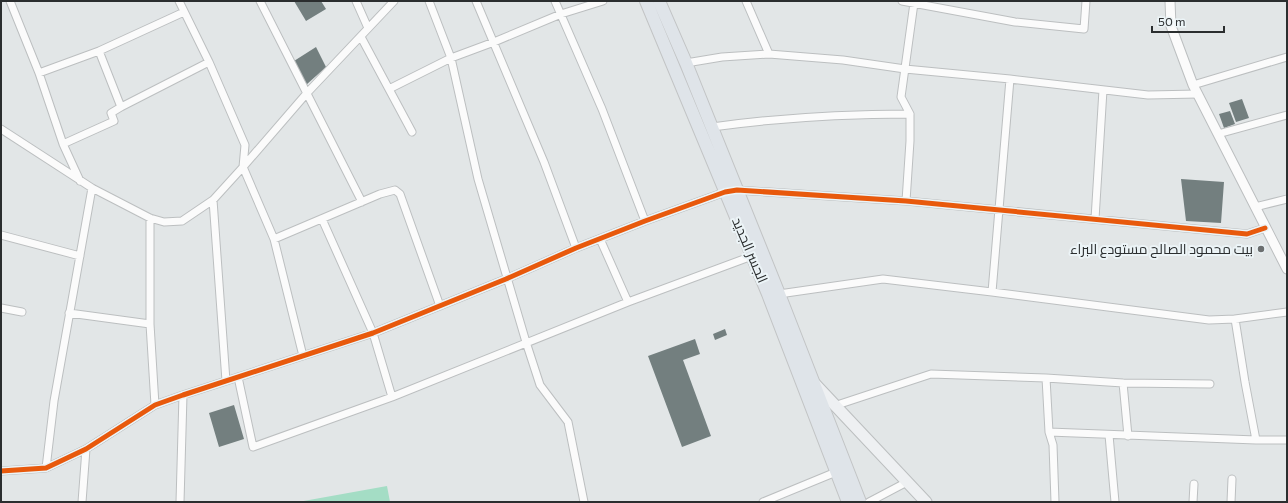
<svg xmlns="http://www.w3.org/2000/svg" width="1288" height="503" font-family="Commissioner,Cairo,sans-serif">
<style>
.green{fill:#a4ddc5}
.building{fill:#737f7f}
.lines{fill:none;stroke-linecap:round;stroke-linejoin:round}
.minor-casing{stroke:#bcbfc0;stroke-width:9}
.tertiary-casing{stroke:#bcbfc0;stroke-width:11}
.secondary-casing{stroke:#bcbfc0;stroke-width:13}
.primary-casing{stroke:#c2c4c5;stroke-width:14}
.minor{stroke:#fbfbfb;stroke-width:7}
.tertiary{stroke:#fbfbfb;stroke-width:9}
.secondary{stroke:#eef0f2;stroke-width:11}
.primary{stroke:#dfe4e9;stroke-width:12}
.cycleway-casing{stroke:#ecf4f7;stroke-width:8}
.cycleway{stroke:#e8590c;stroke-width:5}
.poi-dot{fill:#6b6e6f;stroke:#ecf4f7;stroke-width:1.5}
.labels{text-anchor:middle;stroke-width:4;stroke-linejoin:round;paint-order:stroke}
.poi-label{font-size:14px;fill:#2b2e2f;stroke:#ecf4f7;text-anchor:end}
.street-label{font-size:14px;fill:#2b2e2f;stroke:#ecf4f7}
</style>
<rect width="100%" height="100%" fill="#e2e6e7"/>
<!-- green -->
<path class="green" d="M387 486 390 502H298Z"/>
<!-- building -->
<path class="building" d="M294 1H321L326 9 306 21Z
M316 47 326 67 306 85 294 61Z
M1242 99 1249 118 1236 122 1229 103Z
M1230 111 1235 124 1224 128 1219 114Z
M1181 179 1224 182 1221 223 1186 221Z
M725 329 727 335 715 340 713 334Z
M695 339 700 354 683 360 711 436 682 447 648 356Z
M234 405 244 439 219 447 209 413Z"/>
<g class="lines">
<!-- minor casing -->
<g class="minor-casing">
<path id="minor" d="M10 1 39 73 63 144 80 181
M179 1 209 62 245 145 243 167 274 239 303 356
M260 1 362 202
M356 1 368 28
M429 1 451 58 478 179 526 342 540 385 568 422 584 502
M476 1 544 162 576 248
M555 1 602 109 645 221
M746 1 769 54
M902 1 1015 22 1084 29 1086 1
M361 37 412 132
M99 51 121 107
M686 63 722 57 769 54 843 60 905 69 1010 79 1148 95 1198 94
M39 73 99 51 184 12
M1193 85 1287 57
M389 89 451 58 494 42 561 14 603 1
M910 114 901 97 914 3
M712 127C777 118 844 114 910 114V141L906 201
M1 129 92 188 150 218 164 222 182 221 213 200 243 167 307 93 394 1
M1218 134 1287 115
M63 144 114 121 111 113 121 107 209 62
M213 200 226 381
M1255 207 1287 199
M150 218V324L155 405
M322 219 373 333 392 397
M1095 219 1103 90
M1 235 80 256
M274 239 380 194 395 190 400 194 440 306
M600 239 628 302
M992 292 1010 79
M779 294 883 279 992 292 1209 320 1235 319 1287 312
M1 308 22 312
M69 313 150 324
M1235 319 1245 382 1256 440
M238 377 253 447 392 397 628 302 752 256
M1046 378 1049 432 1053 445 1055 502
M1123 383 1128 436
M837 405 931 374 1046 378 1123 383 1210 384
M1049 432 1256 440H1287
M1109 435 1115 502
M46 468 54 401 92 188
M1 471 46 468 86 449 155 405 183 395 373 333 506 279 576 248 645 221 725 192 737 190 906 201 1247 234 1265 228
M82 502 86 449
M180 502 183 395
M763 502 836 472
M869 502 907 482
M1193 502 1194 484
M1231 502 1232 479"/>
</g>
<!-- tertiary casing -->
<g class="tertiary-casing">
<path id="tertiary" d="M1170 1 1171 26 1193 85 1287 269"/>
</g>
<!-- secondary casing -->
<g class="secondary-casing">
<path id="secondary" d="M814 383 926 502"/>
</g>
<!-- primary casing -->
<g class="primary-casing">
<path id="primary" d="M646 1 768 294 848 502
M659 1 686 63 779 294 860 502"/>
</g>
<!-- minor -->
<use href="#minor" class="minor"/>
<!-- tertiary -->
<use href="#tertiary" class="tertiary"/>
<!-- secondary -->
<use href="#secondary" class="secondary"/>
<!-- primary -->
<use href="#primary" class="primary"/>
<!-- cycleway casing -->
<g class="cycleway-casing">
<path id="cycleway" d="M1 471 46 468 86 449 155 405 183 395 373 333 506 279 576 248 645 221 725 192 737 190 906 201 1247 234 1265 228"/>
</g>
<!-- cycleway -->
<use href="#cycleway" class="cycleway"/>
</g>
<!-- markers -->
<circle class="poi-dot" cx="1261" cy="249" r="4"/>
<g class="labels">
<!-- poi labels -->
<g class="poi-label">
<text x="1253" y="254">بيت محمود الصالح مستودع البراء</text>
</g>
<!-- street labels -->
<g class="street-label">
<text transform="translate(750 250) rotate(67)" y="5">الجسر الجديد</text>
</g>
</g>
<!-- border -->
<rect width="1288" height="503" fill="none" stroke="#2b2e2f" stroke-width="4"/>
<!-- scale -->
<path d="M1152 26v6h72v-6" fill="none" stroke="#2b2e2f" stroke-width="2"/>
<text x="1158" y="26" font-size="12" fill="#2b2e2f" stroke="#ecf4f7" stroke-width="3" paint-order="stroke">50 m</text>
</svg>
